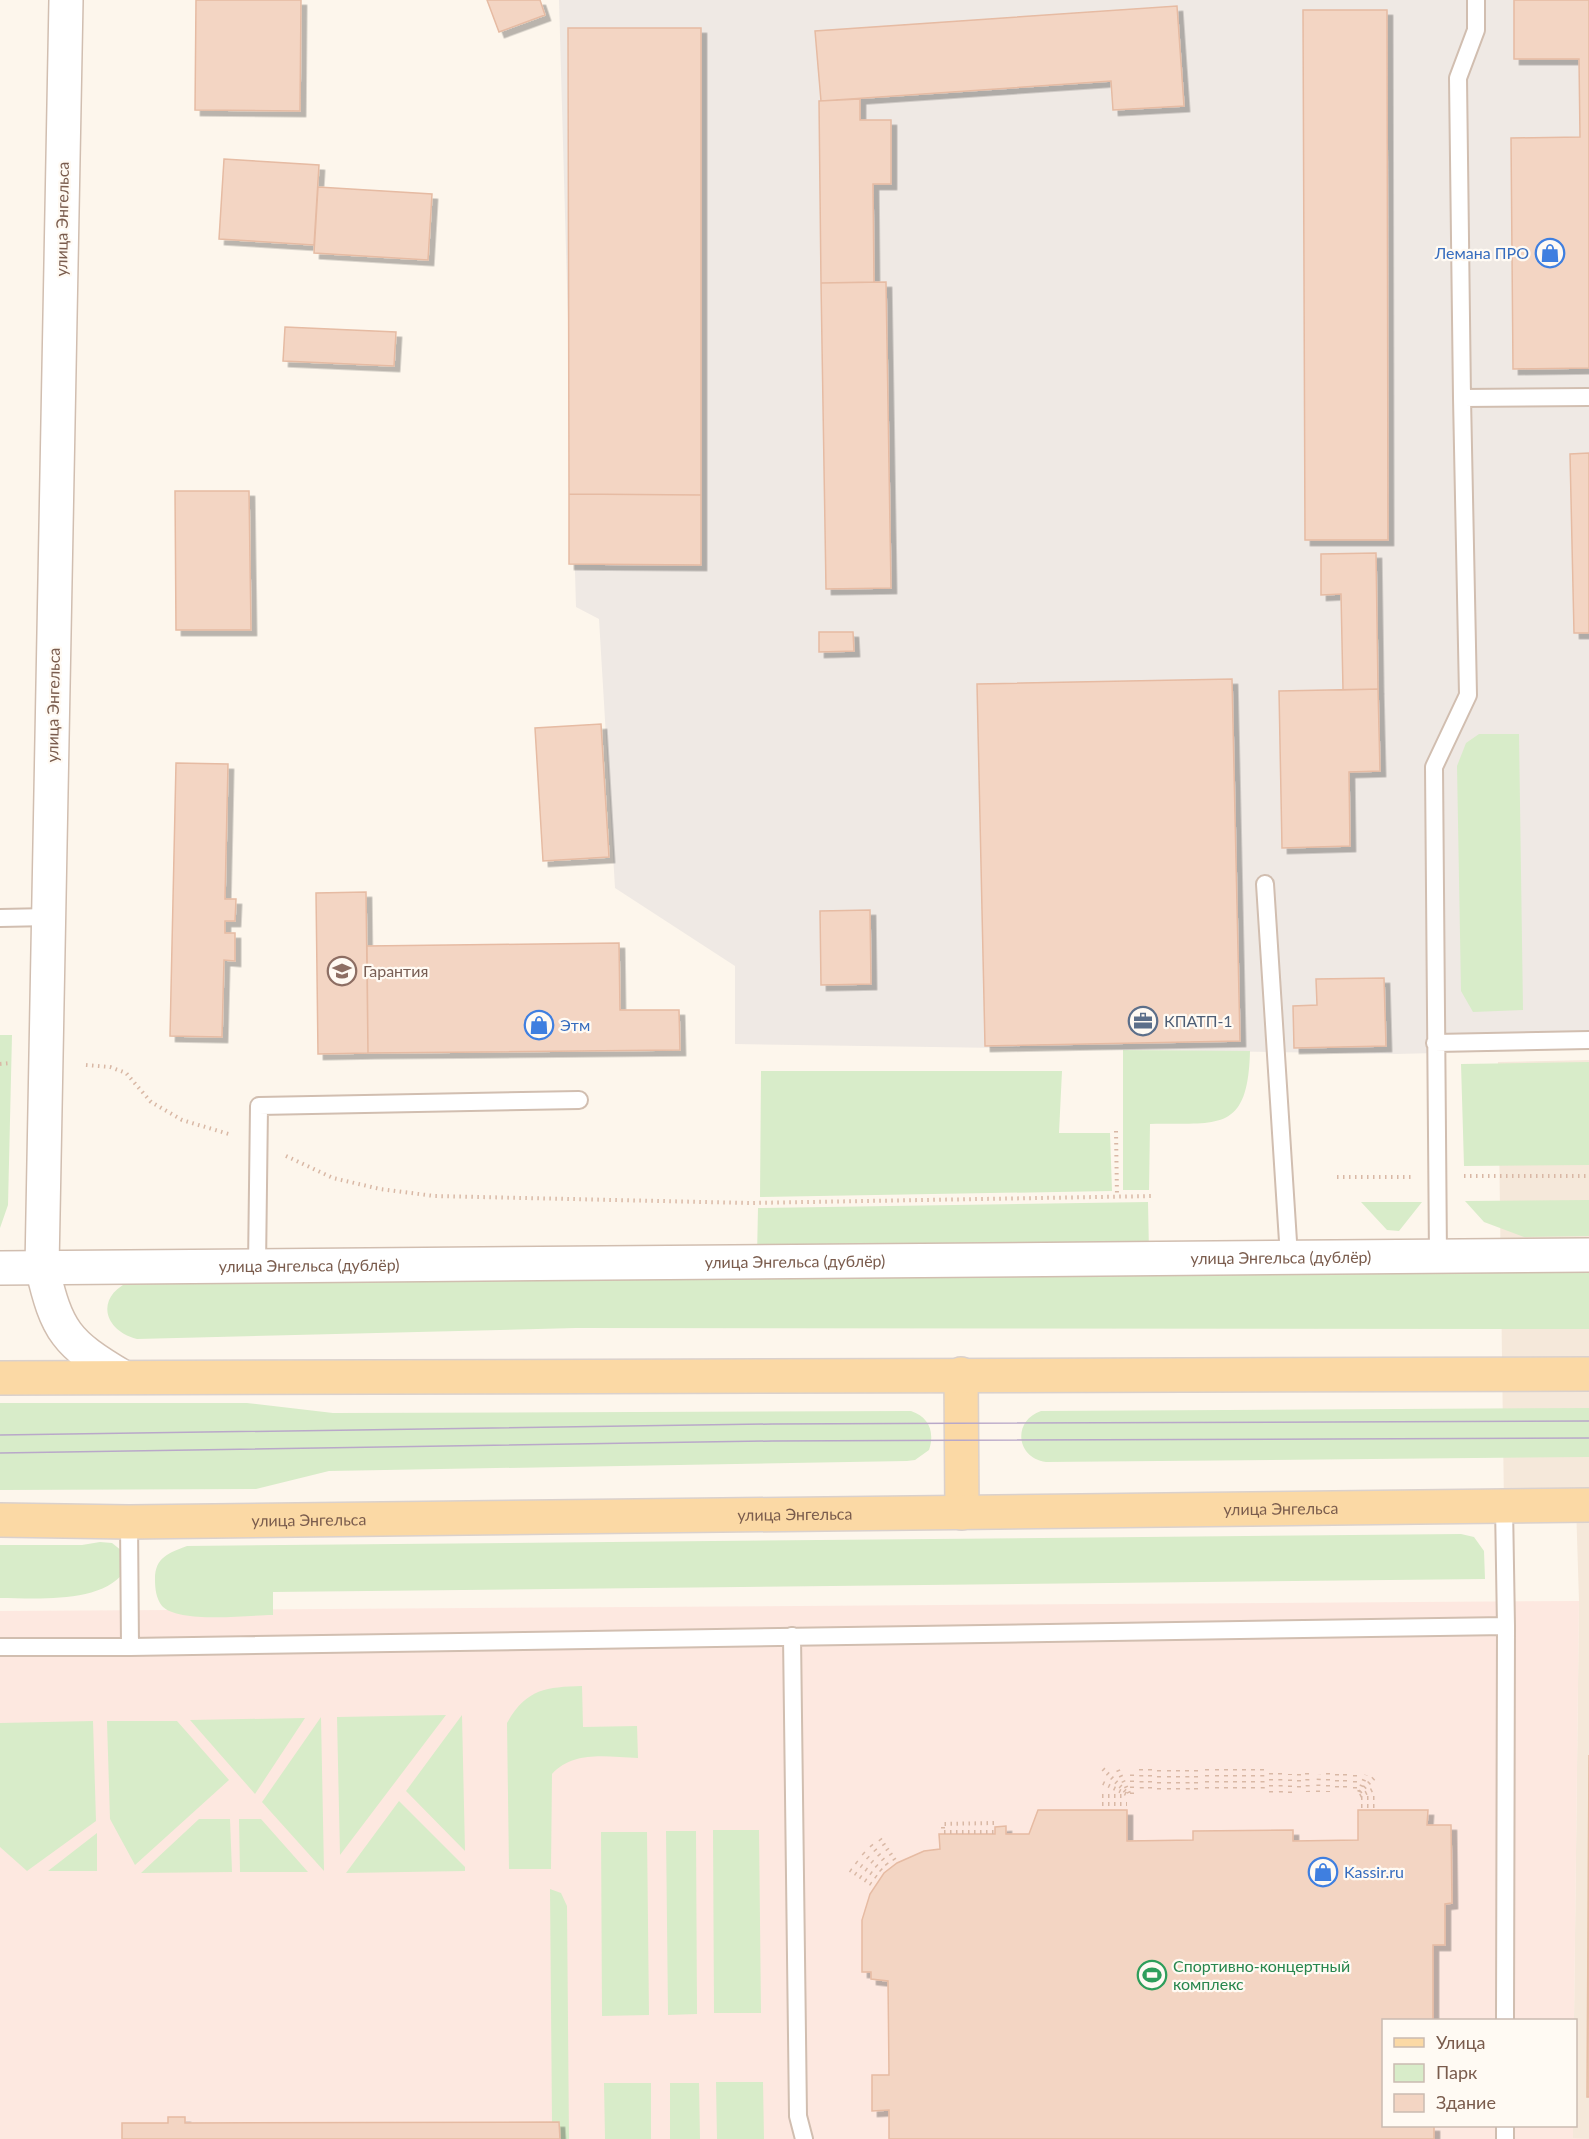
<svg xmlns="http://www.w3.org/2000/svg" width="1589" height="2139" font-family="Lato,sans-serif">
<style>
.residential{fill:#f5e8da}
.commercial{fill:#fde8e0}
.industrial{fill:#efe9e4}
.green{fill:#d8ecc9}
.building{fill:#f3d5c3;stroke:#e6bba3;stroke-width:1.5;filter:url(#shadow)}
.lines{fill:none;stroke-linecap:round;stroke-linejoin:round}
.service-casing{stroke:#d1beb0;stroke-width:20}
.minor-casing{stroke:#d1beb0;stroke-width:36}
.tertiary-casing{stroke:#d1beb0;stroke-width:36}
.primary-casing{stroke:#dad1cd;stroke-width:36}
.path{stroke:#d9b8a5;stroke-width:4;stroke-dasharray:1.5 4.5;stroke-linecap:butt}
.service{stroke:#fff;stroke-width:16}
.minor{stroke:#fff;stroke-width:33}
.tertiary{stroke:#fff;stroke-width:33}
.primary{stroke:#fbd9a5;stroke-width:33}
.tram{stroke:#b9a8c9;stroke-width:1.5}
.labels{text-anchor:middle;stroke-width:4.5;stroke-linejoin:round;paint-order:stroke}
.street-label{font-size:16px;fill:#7a5c4d;stroke:#fffaf3}
.shop-label{font-size:16px;fill:#366cbe;stroke:#fffaf3;text-anchor:start}
.education-label{font-size:16px;fill:#785e54;stroke:#fffaf3;text-anchor:start}
.service-label{font-size:16px;fill:#4e5e75;stroke:#fffaf3;text-anchor:start}
.leisure-label{font-size:16px;fill:#27864d;stroke:#fffaf3;text-anchor:start}
</style>
<defs>
<filter id="shadow"><feDropShadow dx="5.5" dy="5.5" stdDeviation="0" flood-color="#0004"/></filter>
</defs>
<rect width="100%" height="100%" fill="#fdf6ec"/>
<!-- residential -->
<path class="residential" d="M1589 1060V2139H1573V2126H1576L1574 2020 1579 1601 1576 1505 1504 1506 1498 1062Z"/>
<!-- commercial -->
<path class="commercial" d="M1579 1601 1574 2020H1384V2126H1573V2138L1589 2139H0V1611Z"/>
<!-- industrial -->
<path class="industrial" d="M559 0H1589V1049L1396 1054 735 1044V966L615 888 599 619 576 607Z"/>
<!-- green -->
<path class="green" d="M1479 734H1519L1523 1010 1473 1012 1461 991 1457 766 1466 743Z
M0 1035H12L8 1205 0 1228Z
M1123 1050 1250 1051C1248 1135 1217 1122 1150 1124L1149 1190H1123Z
M1589 1062V1165L1464 1166 1461 1064Z
M761 1071H1062L1059 1133H1110L1112 1191 760 1197Z
M1589 1200V1236L1524 1237 1484 1222 1465 1201Z
M1148 1202 1149 1252 757 1256 758 1208Z
M1361 1202H1422L1399 1231 1387 1230Z
M1589 1261V1329L576 1328 137 1339C100 1329 96 1293 134 1280Z
M0 1403H247L333 1413 911 1411C929 1417 935 1432 929 1450L915 1460 907 1461 329 1471 256 1489 0 1490Z
M1589 1408V1457L1046 1462C1016 1458 1012 1421 1041 1411Z
M1461 1534 1474 1537 1484 1551 1485 1579 273 1592V1615C248 1615 179 1624 162 1606 156 1598 155 1589 155 1579 155 1557 169 1553 187 1546Z
M100 1542 112 1543 122 1551 124 1572C101 1604 35 1598 0 1598V1545H82Z
M582 1686 583 1727 637 1726 638 1758C607 1757 574 1750 552 1774L551 1869H509L507 1723C526 1689 546 1687 582 1686Z
M446 1715 340 1855 337 1717Z
M462 1715 465 1851 406 1791Z
M321 1717 324 1871 262 1802Z
M305 1718 255 1794 190 1720Z
M93 1721 96 1821 27 1871 0 1847V1723Z
M107 1721H177L229 1780 135 1865 110 1819Z
M399 1801 465 1867V1871L346 1873Z
M199 1819H230L232 1872 141 1873Z
M239 1819H261L308 1872H240Z
M713 1830H759L761 2013H714Z
M666 1831H696L697 2014 668 2015Z
M647 1832 649 2015 602 2016 601 1832Z
M97 1833V1871H48Z
M550 1889 561 1893 567 1906 569 2139H560L559 2122H552Z
M716 2082H763L764 2139H717Z
M604 2083H651V2139H605Z
M670 2083H699L700 2139H670Z"/>
<!-- building -->
<path class="building" d="M196 0H301L300 111 195 110Z
M487 0H540L545 15 499 32Z
M1514 0H1589V368L1513 369 1511 138 1580 137 1579 59H1514Z
M1177 6 1184 106 1113 110 1111 81 821 101 815 31Z
M1303 10H1387L1388 540H1305Z
M568 28H701V495L569 494Z
M860 99V120H891V184H873L874 282 821 283 819 101Z
M224 159 319 165 314 245 219 239Z
M318 187 432 194 428 260 314 253Z
M886 282 891 588 826 589 821 283Z
M285 327 396 332 394 366 283 361Z
M1589 453V633H1574L1570 454Z
M175 491H249L251 630H176Z
M569 494 701 495V565L569 564Z
M1376 553 1378 689 1343 690 1341 594 1321 595V554Z
M819 632H853L854 651 819 652Z
M1232 679 1240 1041 985 1046 977 684Z
M1378 689 1380 771 1349 772 1350 846 1282 848 1279 691Z
M601 724 609 857 543 861 535 728Z
M176 763 228 764 225 899H236L235 921H225V933H235V961L224 960 222 1037 170 1036Z
M366 892 368 1053 318 1054 316 893Z
M870 910 871 984 821 985 820 911Z
M619 943 620 1010H679L680 1050 368 1053 367 946Z
M1384 978 1386 1046 1294 1048 1293 1006 1317 1005 1316 979Z
M1589 1755V2097H1587Z
M1038 1810H1127V1841L1193 1840V1831L1293 1830V1841L1358 1840V1810H1428L1427 1825H1451L1452 1903 1445 1904V1945H1433V2020H1384V2126H1434V2139H889V2110L872 2111V2075H889L888 1981 871 1979V1972H862V1920L870 1894 884 1873 897 1863 924 1851 940 1849 939 1834H995V1827L1006 1826V1834H1029Z
M168 2117H185V2123L559 2122 560 2139H122V2123H168Z"/>
<g class="lines">
<!-- service casing -->
<g class="service-casing">
<path id="service" d="M1462 398 1458 78 1476 30V0
M1265 884 1289 1257
M0 918 49 917
M1435 1043 1589 1040
M1438 1256 1434 767 1468 695 1462 398 1589 397
M257 1266 259 1106 579 1100
M792 1636 798 2116 804 2139
M0 1647H130L129 1522
M130 1647 1506 1626 1504 1506
M1505 2020 1506 1626
M1505 2139V2126"/>
</g>
<!-- minor casing -->
<g class="minor-casing">
<g id="minor">
<path id="s1" d="M0 1268 1589 1255"/>
</g>
</g>
<!-- tertiary casing -->
<g class="tertiary-casing">
<path id="tertiary" d="M66 0 42 1267C57 1332 66 1343 123 1377"/>
</g>
<!-- primary casing -->
<g class="primary-casing">
<g id="primary">
<path d="M961 1374 962 1513"/>
<path d="M0 1378 1589 1374"/>
<path id="s2" d="M0 1520 129 1522 1589 1505"/>
</g>
</g>
<!-- path -->
<path class="path" d="M0 1064 11 1063
M86 1065 110 1067 126 1073 151 1102 182 1120 232 1135
M1116 1131 1117 1196
M286 1156 333 1178 380 1189 434 1196 750 1203 1155 1196
M1464 1176H1589
M1337 1177H1411
M1103 1769 1127 1793
M1141 1769 1142 1793
M1150 1769V1793
M1207 1769V1793
M1217 1769V1793
M1226 1769V1793
M1235 1769V1793
M1244 1769V1793
M1253 1769V1793
M1262 1769 1263 1793
M1118 1770 1129 1793
M1159 1770V1793
M1169 1770V1793
M1178 1770V1793
M1187 1770 1188 1793
M1196 1770V1793
M1271 1773V1793
M1280 1773 1281 1793
M1307 1773 1308 1792
M1328 1773V1792
M1299 1774V1792
M1337 1774V1792
M1345 1774V1792
M1355 1775V1792
M1103 1783 1126 1794
M1318 1792 1319 1774
M1359 1792 1366 1775
M1360 1792 1376 1776
M1290 1793V1774
M1132 1794V1770
M1102 1796H1126
M1360 1796 1376 1788
M1361 1798H1377
M1102 1804H1127
M1361 1806H1377
M994 1823 943 1824V1832H995
M880 1839 897 1863
M871 1845 890 1868
M863 1853 884 1873
M856 1862 879 1879
M850 1870 874 1886"/>
<!-- service -->
<use href="#service" class="service"/>
<!-- minor -->
<use href="#minor" class="minor"/>
<!-- tertiary -->
<use href="#tertiary" class="tertiary"/>
<!-- primary -->
<use href="#primary" class="primary"/>
<!-- tram -->
<path class="tram" d="M0 1435 772 1424 1589 1421
M0 1453 772 1441 1589 1438"/>
</g>
<!-- icons -->
<defs>
<g id="shop-ring" transform="scale(1.5)"><circle r="9.5" fill="#fffaf3" stroke="#3f7fe0" stroke-width="1.5"/><path d="M-5-2.5h2.3a2.7 3.5 0 0 1 5.4 0H5L5.5 6h-11ZM-1.5-2.5h3a1.5 2.3 0 0 0-3 0Z" fill="#3f7fe0"/></g>
<g id="university-ring" transform="scale(1.5)"><circle r="9.5" fill="#fffaf3" stroke="#8d6e63" stroke-width="1.5"/><path d="M0-5L7-2L0 1L-7-2ZM-4 1L0 2.5L4 1V4Q0 6-4 4Z" fill="#8d6e63"/></g>
<g id="office-ring" transform="scale(1.5)"><circle r="9.5" fill="#fffaf3" stroke="#5c6f8a" stroke-width="1.5"/><path d="M-6-3h4V-5.5h4V-3h4V5H-6ZM-1-4.5V-3h2v-1.5ZM-6 0V1H6V0Z" fill="#5c6f8a"/></g>
<g id="stadium-ring" transform="scale(1.5)"><circle r="9.5" fill="#fffaf3" stroke="#2e9e5b" stroke-width="1.5"/><path d="M0-5a6.5 5 0 1 0 0 10a6.5 5 0 1 0 0-10ZM-3.5-1.8h7v3.6h-7Z" fill="#2e9e5b"/></g>
</defs>
<g fill-rule="evenodd">
<use href="#shop-ring" x="1550" y="253"/>
<use href="#university-ring" x="342" y="971"/>
<use href="#office-ring" x="1143" y="1021"/>
<use href="#shop-ring" x="539" y="1025"/>
<use href="#shop-ring" x="1323" y="1872"/>
<use href="#stadium-ring" x="1152" y="1975"/>
</g>
<g class="labels">
<!-- street labels -->
<g class="street-label">
<text transform="translate(62 219) rotate(-89)" y="6">улица Энгельса</text>
<text transform="translate(53 705) rotate(-89)" y="6">улица Энгельса</text>
<text dy="6" stroke="none"><textPath href="#s1" startOffset="1281">улица Энгельса (дублёр)</textPath></text>
<text dy="6" stroke="none"><textPath href="#s1" startOffset="795">улица Энгельса (дублёр)</textPath></text>
<text dy="6" stroke="none"><textPath href="#s1" startOffset="309">улица Энгельса (дублёр)</textPath></text>
<text dy="6" stroke="none"><textPath href="#s2" startOffset="1281">улица Энгельса</textPath></text>
<text dy="6" stroke="none"><textPath href="#s2" startOffset="795">улица Энгельса</textPath></text>
<text dy="6" stroke="none"><textPath href="#s2" startOffset="309">улица Энгельса</textPath></text>
</g>
<!-- shop labels -->
<g class="shop-label">
<text x="1529" y="259" text-anchor="end">Лемана ПРО</text>
<text x="560" y="1031">Этм</text>
<text x="1344" y="1878">Kassir.ru</text>
</g>
<!-- education labels -->
<g class="education-label">
<text x="363" y="977">Гарантия</text>
</g>
<!-- service labels -->
<g class="service-label">
<text x="1164" y="1027">КПАТП-1</text>
</g>
<!-- leisure labels -->
<g class="leisure-label">
<text x="1173" y="1972">Спортивно-концертный<tspan x="1173" dy="18">комплекс</tspan></text>
</g>
</g>
<!-- legend -->
<rect x="1382" y="2019" width="195" height="108" fill="#fffaf3" stroke="#cabbb1" stroke-width="1.5"/>
<rect x="1394" y="2038" width="30" height="9" fill="#fbd9a5" stroke="#cabbb1" stroke-width="1.5"/>
<text x="1436" y="2049" font-size="18" fill="#7a5c4d">Улица</text>
<rect x="1394" y="2064" width="30" height="18" fill="#d8ecc9" stroke="#cabbb1" stroke-width="1.5"/>
<text x="1436" y="2079" font-size="18" fill="#7a5c4d">Парк</text>
<rect x="1394" y="2094" width="30" height="18" fill="#f3d5c3" stroke="#cabbb1" stroke-width="1.5"/>
<text x="1436" y="2109" font-size="18" fill="#7a5c4d">Здание</text>
</svg>
